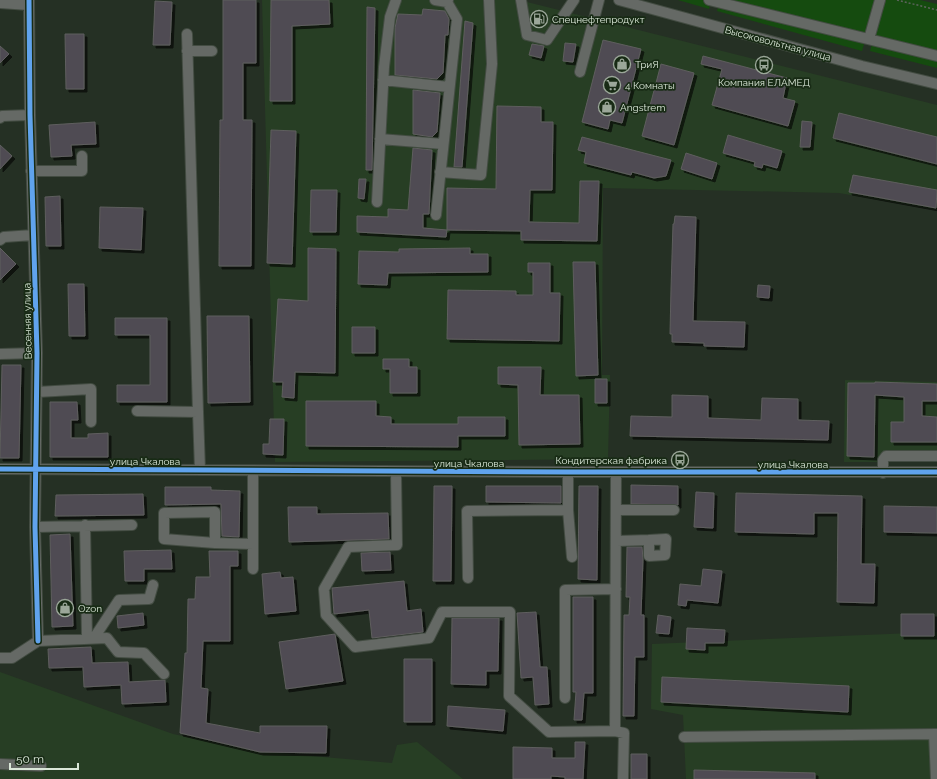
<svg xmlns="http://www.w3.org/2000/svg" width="937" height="779" font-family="Raleway,sans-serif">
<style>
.built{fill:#273e24}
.green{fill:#154b0f}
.building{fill:#504b52;stroke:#5e5e5e;filter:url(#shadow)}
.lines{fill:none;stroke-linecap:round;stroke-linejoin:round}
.minor-casing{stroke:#434c42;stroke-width:12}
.path{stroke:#5e645e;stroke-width:1.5;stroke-dasharray:2 2;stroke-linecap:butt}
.minor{stroke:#656965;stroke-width:10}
.cycleway-casing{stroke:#182b15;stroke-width:8}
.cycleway{stroke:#60a3ed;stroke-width:5}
.labels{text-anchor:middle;stroke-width:3.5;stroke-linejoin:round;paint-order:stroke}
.poi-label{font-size:10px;fill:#dae7d8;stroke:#182b15;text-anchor:start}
.street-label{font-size:10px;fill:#dae7d8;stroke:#182b15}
</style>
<defs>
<filter id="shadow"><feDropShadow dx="3" dy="3" stdDeviation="0" flood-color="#0009"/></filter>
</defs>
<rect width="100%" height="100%" fill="#253024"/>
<!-- built -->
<path class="built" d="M262 0H519L937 105V210L839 193 603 188 602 375H610L608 459 275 462Z
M845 380 937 382V462H844Z
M937 632V779H686L683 715 651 709 652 644Z
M0 672 173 734 255 751 392 763 397 745 417 742 463 779H0Z"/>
<!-- green -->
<path class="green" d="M678 0H711L709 9Z
M720 0H877L862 51 717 11Z
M883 0H920L937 4V68L870 51Z"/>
<!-- building -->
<path class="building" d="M223 0H256V63H243V120H252L251 266H219L220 120H223Z
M271 0H329L330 24 292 26V101H270Z
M155 1 172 2 170 45H153Z
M367 7 375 8 372 170H366Z
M423 9 445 11 449 19 448 35H445L443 73 437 79 395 75V28L398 14 422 15Z
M465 21 473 23 462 167H454Z
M65 34H84V89H66Z
M603 40 641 49 622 123 610 120 608 129 582 122Z
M565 43 576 44 573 62 563 61Z
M532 44 544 46 541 58 529 55Z
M0 46 9 54 0 63Z
M703 56 787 78 783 98 795 101 788 126 712 105 722 69 701 64Z
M661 64 694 73 674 145 642 136Z
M413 90 440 93 437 132 432 137 413 134Z
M497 106 541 107V122H553L552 190H530L529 222 579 223 580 181H599L597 241 521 240V231L447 230V188L496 189Z
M839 113 937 137V164L833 138Z
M802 121 812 122 810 147H800Z
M95 122 96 144 71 145 72 156 51 157 49 125Z
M271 130 296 131 292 264 267 263Z
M728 135 782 151 777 168 763 164 762 168 754 166 755 162 723 153Z
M582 137 671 160 666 176 654 178 632 172 631 175 584 163 586 152 578 150Z
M0 145 12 156 0 169Z
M413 148 432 150 429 214H423V228L447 230 446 237 357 232V216L388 217V209L408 210Z
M686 153 717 163 712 179 681 169Z
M853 175 937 190 936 208 849 192Z
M359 179H366L364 199 358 198Z
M311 190H337L336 232H310Z
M60 196 61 246H46L45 197Z
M100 207 143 208 141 250 99 248Z
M675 216 696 217 693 321 745 322 744 347 704 346V343L672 342V334H670L671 289 673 224H674Z
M0 248 16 264 0 280Z
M308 248 336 249 335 373 295 372 294 398 282 397 283 382H273L278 299 308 301Z
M470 248V254H488V272L388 273 387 285 358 284 359 251 399 252V249Z
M573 262H595L598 375 576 376Z
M528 263H550V293H560L559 341 447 339 448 290 516 291V295H533V272H528Z
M68 284H84L85 336H69Z
M758 285 770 286 769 298 757 297Z
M207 316H249L250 402 208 403Z
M115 318H167V402H117V385H150V335H115Z
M352 327H375V353H352Z
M383 359H409V367H417V393H390V369H383Z
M2 365H21L19 458H0Z
M498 367H541L540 395H579L580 444 519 445 518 385 498 384Z
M595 379H607V403H595Z
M875 382 937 384V401H922V416L937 417V442H891V422H904V397L875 395 874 457 847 456 848 383H875Z
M672 395 708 396V418L761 420 762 398 798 399V420L829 421 828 440 630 436 631 416 672 417Z
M306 401H376V416L391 417V424H458V417H505V436H458V447L306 446Z
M50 402H77L78 420H71V438H88V434L108 433V457H50Z
M270 419H284L283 455 263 454V444H269Z
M631 485 678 486V505L631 504Z
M434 486H452L451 581H433Z
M486 486H561V503L486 502Z
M579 486H598L597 580 578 579Z
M165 487H211V490L240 491 239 537 222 536 221 504 165 505Z
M696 492 714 493 713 528 694 527Z
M736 493 862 496 861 564H875L874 603 837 602 838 513H814V534L735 532Z
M143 494 144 515 55 516 56 495Z
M884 506 937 507V533L884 532Z
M288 507H317V514L388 513 389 539 289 542Z
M70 534 73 626 52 627 50 535Z
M627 547H642L643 559 641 615H644V657H635L634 716H623L624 615H629L630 597H626Z
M171 550 172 569H144V581H125L124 551Z
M209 551H238V566H230V641H203L201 688 208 689 206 723 260 733V726H327L326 753 260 752 180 733 185 653H187L188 599H195L196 577H210Z
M390 552 391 570 362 571 361 553Z
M703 569 722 571 718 603 687 600 686 606 678 605 680 584 701 586Z
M280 572 281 578 293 577 296 611 265 614 262 574Z
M404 581 407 611 421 609 423 632 372 638 369 610 334 614 332 588Z
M573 597H593V693H584L582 720H574L576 692H573Z
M536 612 540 667H547L549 704 535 705 533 677 521 678 517 613Z
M143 613 144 625 118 628 117 616Z
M901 614H934V636H901Z
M658 615 671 617 669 634 656 633Z
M452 618H499L498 671H486V685L451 684Z
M687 628 725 630 724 643H705V650L686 649Z
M335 634 343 681 286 689 279 642Z
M91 647 92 663 128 662 129 682 165 680 166 702 122 704 121 685 84 687 83 667 49 668 48 649Z
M404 659H432V722H404Z
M662 677 849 686 848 712 661 702Z
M448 706 505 710 503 731 447 726Z
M575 742H585L583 779H565V777L551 776V779H513V747L552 748V758H575Z
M631 754H647V779H631Z
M694 770 815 773V779H694Z"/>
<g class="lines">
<!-- minor casing -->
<g class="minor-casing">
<path id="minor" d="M29 0 30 115 37 353 35 527 38 641
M435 0 447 2 448 0
M521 0 527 35 547 40 574 0
M619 0 862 66 937 84
M709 0 937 56
M0 3 29 5
M187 34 198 412
M869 39 880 0
M187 51H212
M580 72 599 0
M383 80 449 87
M0 118 2 116 30 115
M380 139 443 144
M31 171H82V156
M440 172 481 175 492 64 489 0
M377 202 384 67 390 17 396 0
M436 215 457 19 447 2
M0 240 4 237 33 235
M0 354 37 353
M37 392 91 389V422
M137 411 198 412 200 470
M0 469 568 472H937
M396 472 397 545 348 547 324 589 326 615 355 647 429 638 442 612H510L509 696 549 732 615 731
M568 472V510L572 557
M616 472 615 731 624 733 623 779
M883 473V460L886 456H937
M616 510H674
M85 525 87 639
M35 527 132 525
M617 541 649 540V556L665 555 666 539 649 540
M215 543 164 539V513L215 512V543L253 544
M253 569V471
M468 578 467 511 568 510
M94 638 119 600 149 599 153 585
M0 658H12L38 641 107 638 118 652 144 653 164 674
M565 698V590L616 589
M934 734 936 779
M684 737 937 734
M0 764 41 766"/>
</g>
<!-- path -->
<path class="path" d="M897 0 937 10"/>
<!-- minor -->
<use href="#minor" class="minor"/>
<!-- cycleway casing -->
<g class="cycleway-casing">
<path id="cycleway" d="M29 0 30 115 37 353 35 527 38 641
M0 469 568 472H937"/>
</g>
<!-- cycleway -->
<use href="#cycleway" class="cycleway"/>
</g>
<!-- icons -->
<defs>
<g id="fuel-ring" transform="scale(0.9)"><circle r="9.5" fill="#182b15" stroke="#9ba799" stroke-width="1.5"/><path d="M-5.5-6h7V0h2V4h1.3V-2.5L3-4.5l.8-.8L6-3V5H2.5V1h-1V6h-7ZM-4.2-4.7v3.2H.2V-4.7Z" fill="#9ba799"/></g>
<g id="shop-ring" transform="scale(0.9)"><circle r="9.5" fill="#182b15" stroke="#9ba799" stroke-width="1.5"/><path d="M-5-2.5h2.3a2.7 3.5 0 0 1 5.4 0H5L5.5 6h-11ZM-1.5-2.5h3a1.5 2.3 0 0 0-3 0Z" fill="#9ba799"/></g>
<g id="bus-ring" transform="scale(0.9)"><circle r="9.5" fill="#182b15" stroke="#9ba799" stroke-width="1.5"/><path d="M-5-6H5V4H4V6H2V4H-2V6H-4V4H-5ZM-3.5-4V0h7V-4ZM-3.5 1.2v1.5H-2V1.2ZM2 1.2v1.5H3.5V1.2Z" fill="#9ba799"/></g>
<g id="supermarket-ring" transform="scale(0.9)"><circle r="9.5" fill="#182b15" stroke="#9ba799" stroke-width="1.5"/><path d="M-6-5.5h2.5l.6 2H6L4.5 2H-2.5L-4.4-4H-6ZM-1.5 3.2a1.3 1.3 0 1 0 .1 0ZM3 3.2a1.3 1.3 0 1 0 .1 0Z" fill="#9ba799"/></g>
</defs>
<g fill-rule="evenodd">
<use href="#fuel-ring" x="539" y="19"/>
<use href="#shop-ring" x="622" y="64"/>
<use href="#bus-ring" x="764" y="65"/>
<use href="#supermarket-ring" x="612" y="85"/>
<use href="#shop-ring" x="607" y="107"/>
<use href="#bus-ring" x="680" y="460"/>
<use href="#shop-ring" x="65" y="608"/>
</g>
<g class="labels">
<!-- poi labels -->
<g class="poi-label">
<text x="552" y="23">Спецнефтепродукт</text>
<text x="635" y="68">ТриЯ</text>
<text x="764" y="86" text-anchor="middle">Компания ЕЛАМЕД</text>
<text x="625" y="89">4 Комнаты</text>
<text x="620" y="111">Angstrem</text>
<text x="667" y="464" text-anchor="end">Кондитерская фабрика</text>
<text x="78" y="612">Ozon</text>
</g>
<!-- street labels -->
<g class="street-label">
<text transform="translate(778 43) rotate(15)" y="4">Высоковольтная улица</text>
<text transform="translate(27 321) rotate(-91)" y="4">Весенняя улица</text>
<text x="145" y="465">улица Чкалова</text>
<text x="469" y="467">улица Чкалова</text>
<text x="793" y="468">улица Чкалова</text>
</g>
</g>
<!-- scale -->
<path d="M10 763v6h68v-6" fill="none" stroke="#dae7d8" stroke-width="2"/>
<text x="16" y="763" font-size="12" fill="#dae7d8" stroke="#182b15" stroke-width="3" paint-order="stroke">50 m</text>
</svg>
